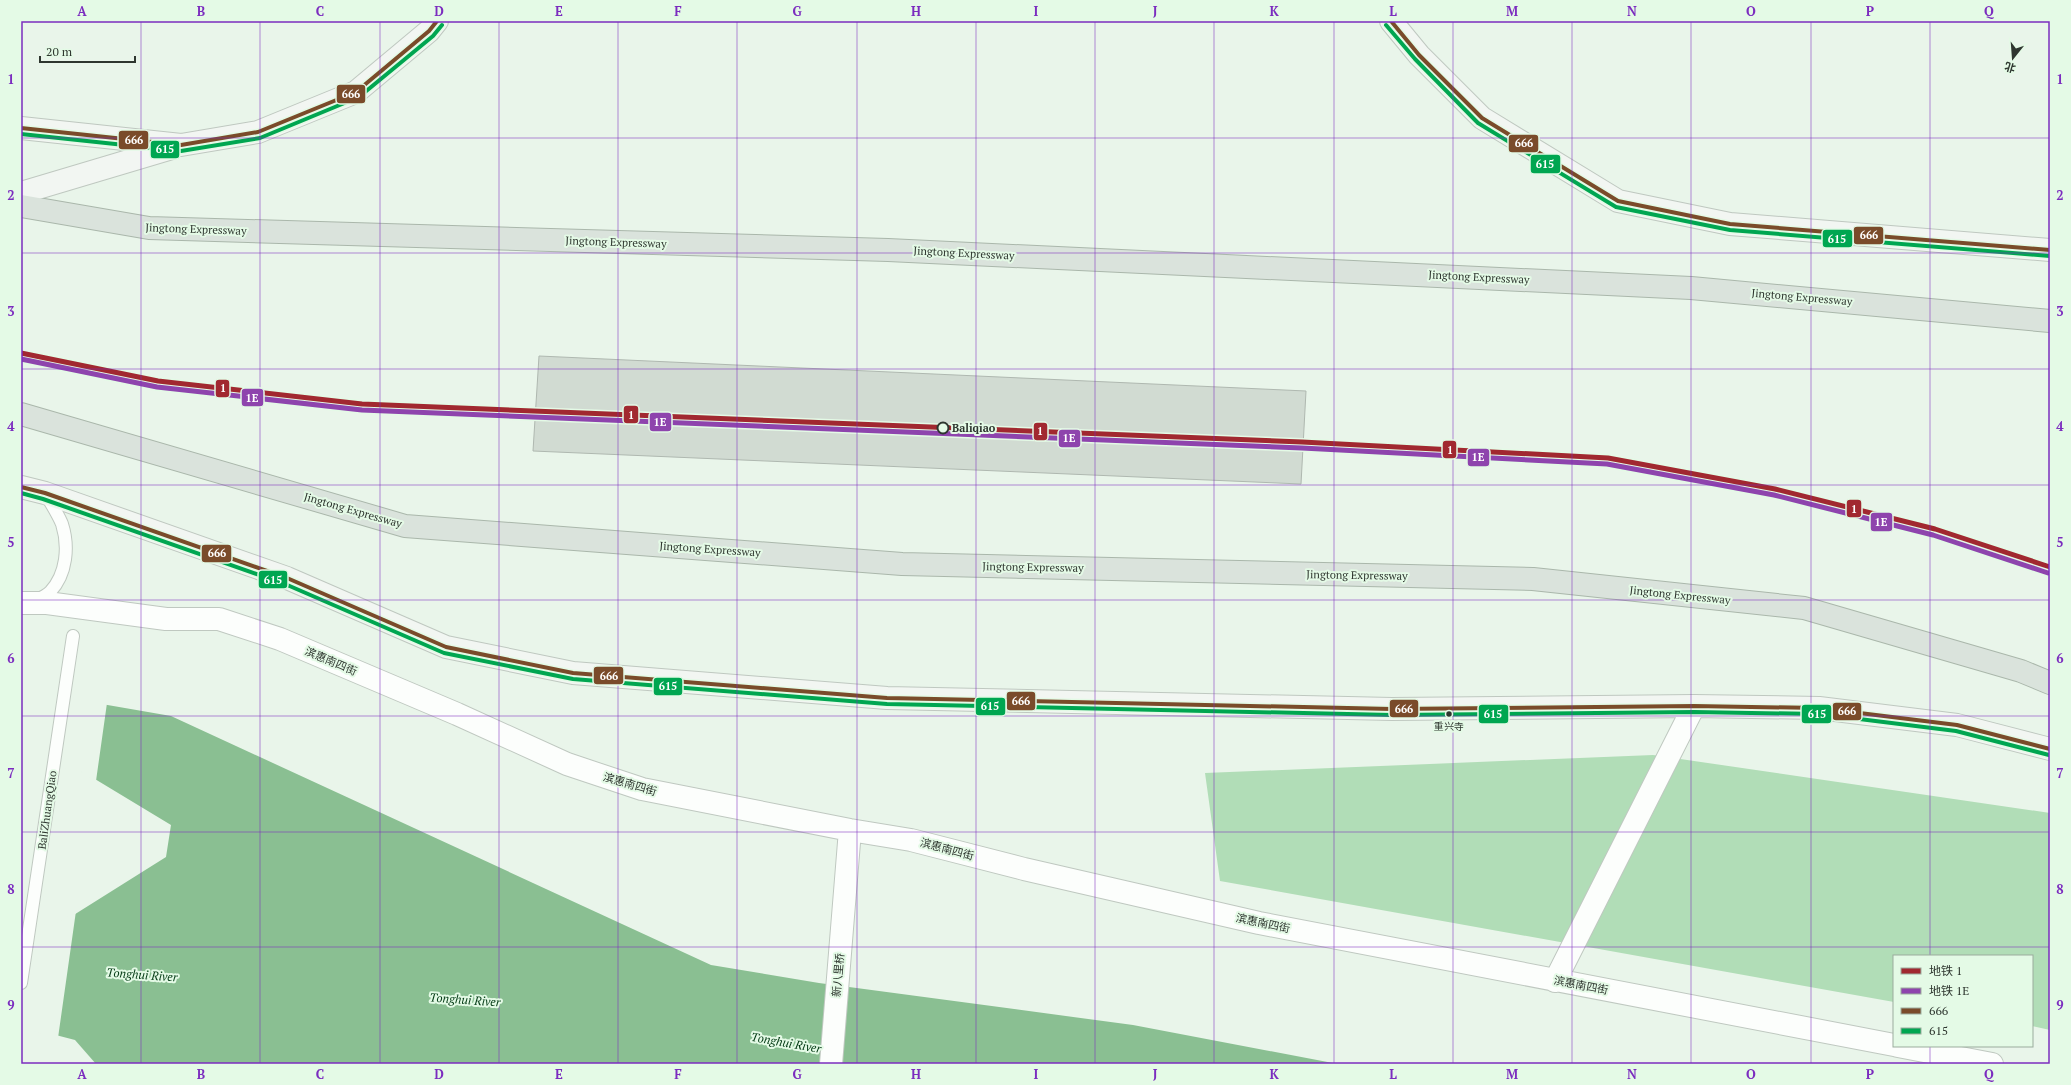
<svg xmlns="http://www.w3.org/2000/svg" width="2071" height="1085" font-family="'PT Serif','Noto Sans SC',serif">
<style>
.forest{fill:#b1ddb7}
.water{fill:#8abf92}
.pier{fill:#e9f5ea}
.building{fill:#d1dbd2;stroke:#afb8b0}
.lines{fill:none;stroke-linecap:round;stroke-linejoin:round}
.lane-casing{stroke:#bfc8c0;stroke-width:14}
.street-casing{stroke:#bfc8c0;stroke-width:24}
.secondary-casing{stroke:#bfc8c0;stroke-width:24}
.highway-casing{stroke:#aab7ab;stroke-width:24}
.lane{stroke:#fcfefc;stroke-width:12}
.street{stroke:#fcfefc;stroke-width:22}
.secondary{stroke:#f2f6f2;stroke-width:22}
.highway{stroke:#dae3dc;stroke-width:22}
.bus-1-casing{stroke:#e4fae6;stroke-width:7}
.bus-2-casing{stroke:#e4fae6;stroke-width:7}
.bus-1{stroke:#7a4b2a;stroke-width:4}
.bus-2{stroke:#00a651;stroke-width:4}
.metro-1-casing{stroke:#e4fae6;stroke-width:8}
.metro-2-casing{stroke:#e4fae6;stroke-width:8}
.metro-1{stroke:#a12830;stroke-width:5}
.metro-2{stroke:#8e44ad;stroke-width:5}
.grid{fill:none;stroke:#7b2cbf;stroke-width:1;stroke-opacity:0.55}
.stop-dot{fill:#e4fae6;stroke:#2e362f;stroke-width:2}
.bus-dot{fill:#2e362f;stroke:#e4fae6;stroke-width:1.5}
.labels{text-anchor:middle;stroke-width:4;stroke-linejoin:round;paint-order:stroke}
.bus-label{font-size:10px;fill:#2e362f;stroke:#e4fae6}
.street-label{font-size:11px;fill:#2e362f;stroke:#e4fae6}
.stop-label{font-size:11px;font-weight:bold;fill:#2e362f;stroke:#e4fae6;text-anchor:start}
.water-label{font-size:12px;font-style:italic;fill:#033a14;stroke:#e4fae6}
.line-badge{stroke:#e4fae6;stroke-width:1.5}
.badge-label{font-size:11px;text-anchor:middle;font-weight:bold;fill:#fff}
.neatline{fill:none;stroke:#7b2cbf;stroke-width:1.5}
.grid-label{font-size:13px;text-anchor:middle;font-weight:bold;fill:#7b2cbf}
</style>
<rect width="100%" height="100%" fill="#e9f5ea"/>
<!-- forest -->
<path class="forest" d="M1653 755 2050 813V1030L2032 1026V956H1894V1002L1220 881 1205 773Z"/>
<!-- water -->
<path class="water" d="M21 690 171 716 711 965 819 983 1133 1025 1338 1064H96L75 1040 21 1026 53 928 166 857 171 825 80 770 21 759Z"/>
<!-- pier -->
<path class="pier" d="M22 688 107 703 96 781 80 771 21 761Z
M76 911 58 1038 21 1028V920L53 926Z"/>
<!-- building -->
<path class="building" d="M539 356 1306 391 1301 484 533 451Z"/>
<g class="lines">
<!-- lane casing -->
<g class="lane-casing">
<path id="lane" d="M37 600C41 598 47 595 50 592 67 574 69 546 62 524 58 514 51 504 46 494
M21 983 73 636"/>
</g>
<!-- street casing -->
<g class="street-casing">
<path id="street" d="M21 603H47L166 619H219L280 639 457 714 567 764 642 789 850 830 911 840 1024 869 1259 923 1894 1045
M1555 981 1694 706
M1898 1046 1992 1064
M831 1064 850 830"/>
</g>
<!-- secondary casing -->
<g class="secondary-casing">
<path id="secondary" d="M1391 21 1419 55 1482 118 1618 201 1730 224 2050 250
M21 128 181 145 258 132 356 92 429 31 437 21
M21 193 172 148
M21 487 45 493 287 578 446 647 573 673 887 698 1392 709 1694 706 1819 708 1957 725 2050 749"/>
</g>
<!-- highway casing -->
<g class="highway-casing">
<path id="highway" d="M21 206 149 228 888 250 1691 288 2050 321
M21 414 405 526 902 564 1533 579 1804 608 2021 671 2050 683"/>
</g>
<!-- lane -->
<use href="#lane" class="lane"/>
<!-- street -->
<use href="#street" class="street"/>
<!-- secondary -->
<use href="#secondary" class="secondary"/>
<!-- highway -->
<use href="#highway" class="highway"/>
<!-- bus-1 casing -->
<g class="bus-1-casing">
<path id="bus-1" d="M1391 21 1419 55 1482 118 1618 201 1730 224 2050 250
M21 128 181 145 258 132 356 92 429 31 437 21
M21 487 45 493 287 578 446 647 573 673 887 698 1392 709 1694 706 1819 708 1957 725 2050 749"/>
</g>
<!-- bus-2 casing -->
<g class="bus-2-casing">
<path id="bus-2" d="M1386 25 1415 59 1478 123 1616 207 1730 230 2050 256
M21 134 181 151 260 138 359 97 433 36 442 25
M21 493 43 499 285 584 444 653 573 679 887 704 1392 715 1694 712 1819 714 1956 731 2049 755"/>
</g>
<!-- bus-1 -->
<use href="#bus-1" class="bus-1"/>
<!-- bus-2 -->
<use href="#bus-2" class="bus-2"/>
<!-- metro-1 casing -->
<g class="metro-1-casing">
<path id="metro-1" d="M21 353 158 381 362 404 1302 442 1608 458 1775 489 1935 529 2050 567"/>
</g>
<!-- metro-2 casing -->
<g class="metro-2-casing">
<path id="metro-2" d="M21 359 157 387 362 410 1302 448 1607 464 1774 495 1933 535 2048 573"/>
</g>
<!-- metro-1 -->
<use href="#metro-1" class="metro-1"/>
<!-- metro-2 -->
<use href="#metro-2" class="metro-2"/>
</g>
<!-- grid -->
<path class="grid" d="M141 21V1064M260 21V1064M380 21V1064M499 21V1064M618 21V1064M737 21V1064M857 21V1064M976 21V1064M1095 21V1064M1214 21V1064M1334 21V1064M1453 21V1064M1572 21V1064M1691 21V1064M1811 21V1064M1930 21V956M21 138H2050M21 253H2050M21 369H2050M21 485H2050M21 600H2050M21 716H2050M21 832H2050M21 947H2050M1930 1046V1064"/>
<!-- markers -->
<circle class="stop-dot" cx="943" cy="428" r="5.5"/>
<circle class="bus-dot" cx="1449" cy="714" r="3.5"/>
<g class="labels">
<!-- bus labels -->
<g class="bus-label">
<text x="1449" y="730">重兴寺</text>
</g>
<!-- street labels -->
<g class="street-label">
<text transform="translate(196 229) rotate(2)" y="4">Jingtong Expressway</text>
<text transform="translate(616 242) rotate(2)" y="4">Jingtong Expressway</text>
<text transform="translate(964 253) rotate(3)" y="4">Jingtong Expressway</text>
<text transform="translate(1479 277) rotate(3)" y="4">Jingtong Expressway</text>
<text transform="translate(1802 297) rotate(5)" y="4">Jingtong Expressway</text>
<text transform="translate(353 510) rotate(16)" y="4">Jingtong Expressway</text>
<text transform="translate(710 549) rotate(4)" y="4">Jingtong Expressway</text>
<text transform="translate(1033 567) rotate(1)" y="4">Jingtong Expressway</text>
<text transform="translate(1357 575) rotate(1)" y="4">Jingtong Expressway</text>
<text transform="translate(1680 595) rotate(6)" y="4">Jingtong Expressway</text>
<text transform="translate(331 661) rotate(23)" y="4">滨惠南四街</text>
<text transform="translate(630 784) rotate(16)" y="4">滨惠南四街</text>
<text transform="translate(47 810) rotate(-82)" y="4">BaliZhuangQiao</text>
<text transform="translate(947 849) rotate(15)" y="4">滨惠南四街</text>
<text transform="translate(1263 923) rotate(12)" y="4">滨惠南四街</text>
<text transform="translate(838 975) rotate(-85)" y="4">新八里桥</text>
<text transform="translate(1581 985) rotate(11)" y="4">滨惠南四街</text>
</g>
<!-- stop labels -->
<g class="stop-label">
<text x="952" y="432">Baliqiao</text>
</g>
<!-- water labels -->
<g class="water-label">
<text transform="translate(142 975) rotate(4)" y="4">Tonghui River</text>
<text transform="translate(465 1000) rotate(4)" y="4">Tonghui River</text>
<text transform="translate(786 1043) rotate(10)" y="4">Tonghui River</text>
</g>
</g>
<g class="line-badge">
<rect x="336" y="84" width="30" height="20" rx="4" fill="#7a4b2a"/>
<rect x="118" y="130" width="31" height="20" rx="4" fill="#7a4b2a"/>
<rect x="1508" y="134" width="31" height="19" rx="4" fill="#7a4b2a"/>
<rect x="150" y="140" width="30" height="19" rx="4" fill="#00a651"/>
<rect x="1530" y="154" width="31" height="20" rx="4" fill="#00a651"/>
<rect x="1853" y="226" width="31" height="19" rx="4" fill="#7a4b2a"/>
<rect x="1822" y="229" width="31" height="19" rx="4" fill="#00a651"/>
<rect x="215" y="379" width="15" height="19" rx="4" fill="#a12830"/>
<rect x="241" y="388" width="23" height="19" rx="4" fill="#8e44ad"/>
<rect x="623" y="405" width="16" height="19" rx="4" fill="#a12830"/>
<rect x="649" y="412" width="23" height="20" rx="4" fill="#8e44ad"/>
<rect x="1033" y="422" width="15" height="19" rx="4" fill="#a12830"/>
<rect x="1058" y="429" width="23" height="19" rx="4" fill="#8e44ad"/>
<rect x="1442" y="440" width="15" height="19" rx="4" fill="#a12830"/>
<rect x="1467" y="448" width="23" height="19" rx="4" fill="#8e44ad"/>
<rect x="1846" y="499" width="16" height="19" rx="4" fill="#a12830"/>
<rect x="1870" y="512" width="23" height="20" rx="4" fill="#8e44ad"/>
<rect x="201" y="544" width="31" height="19" rx="4" fill="#7a4b2a"/>
<rect x="258" y="570" width="30" height="19" rx="4" fill="#00a651"/>
<rect x="593" y="666" width="31" height="19" rx="4" fill="#7a4b2a"/>
<rect x="653" y="677" width="30" height="19" rx="4" fill="#00a651"/>
<rect x="1006" y="691" width="30" height="20" rx="4" fill="#7a4b2a"/>
<rect x="975" y="697" width="31" height="19" rx="4" fill="#00a651"/>
<rect x="1389" y="699" width="30" height="19" rx="4" fill="#7a4b2a"/>
<rect x="1832" y="702" width="30" height="19" rx="4" fill="#7a4b2a"/>
<rect x="1801" y="704" width="31" height="20" rx="4" fill="#00a651"/>
<rect x="1478" y="704" width="31" height="20" rx="4" fill="#00a651"/>
</g>
<g class="badge-label">
<text x="351" y="98">666</text>
<text x="134" y="144">666</text>
<text x="1524" y="147">666</text>
<text x="165" y="153">615</text>
<text x="1545" y="168">615</text>
<text x="1869" y="239">666</text>
<text x="1837" y="243">615</text>
<text x="223" y="392">1</text>
<text x="252" y="402">1E</text>
<text x="631" y="419">1</text>
<text x="660" y="426">1E</text>
<text x="1040" y="435">1</text>
<text x="1069" y="442">1E</text>
<text x="1450" y="454">1</text>
<text x="1478" y="461">1E</text>
<text x="1854" y="513">1</text>
<text x="1881" y="526">1E</text>
<text x="217" y="557">666</text>
<text x="273" y="584">615</text>
<text x="609" y="680">666</text>
<text x="668" y="690">615</text>
<text x="1021" y="705">666</text>
<text x="990" y="710">615</text>
<text x="1404" y="713">666</text>
<text x="1847" y="715">666</text>
<text x="1817" y="718">615</text>
<text x="1493" y="718">615</text>
</g>
<!-- border -->
<rect width="2071" height="1085" fill="none" stroke="#e4fae6" stroke-width="44"/>
<!-- legend -->
<rect x="1893" y="955" width="140" height="92" fill="#e4fae6" stroke="#9bac9d"/>
<rect x="1901" y="968" width="20" height="6" fill="#a12830" stroke="#9bac9d"/>
<text x="1929" y="975" font-size="12" fill="#2e362f">地铁 1</text>
<rect x="1901" y="988" width="20" height="6" fill="#8e44ad" stroke="#9bac9d"/>
<text x="1929" y="995" font-size="12" fill="#2e362f">地铁 1E</text>
<rect x="1901" y="1008" width="20" height="6" fill="#7a4b2a" stroke="#9bac9d"/>
<text x="1929" y="1015" font-size="12" fill="#2e362f">666</text>
<rect x="1901" y="1028" width="20" height="6" fill="#00a651" stroke="#9bac9d"/>
<text x="1929" y="1035" font-size="12" fill="#2e362f">615</text>
<!-- north arrow -->
<g transform="translate(2013 58) rotate(197)" stroke="#e4fae6" stroke-width="3" paint-order="stroke">
<path d="M0-3L7 15L0 10L-7 15Z" fill="#2e362f"/>
<text y="-6" font-size="11" font-weight="bold" text-anchor="middle" fill="#2e362f">北</text>
</g>
<!-- scale -->
<path d="M40 56v6h95v-6" fill="none" stroke="#2e362f" stroke-width="2"/>
<text x="46" y="56" font-size="12" fill="#2e362f" stroke="#e4fae6" stroke-width="3" paint-order="stroke">20 m</text>
<rect x="22" y="22" width="2027" height="1041" class="neatline"/>
<g class="grid-label">
<text x="82" y="16">A</text>
<text x="201" y="16">B</text>
<text x="320" y="16">C</text>
<text x="439" y="16">D</text>
<text x="559" y="16">E</text>
<text x="678" y="16">F</text>
<text x="797" y="16">G</text>
<text x="916" y="16">H</text>
<text x="1036" y="16">I</text>
<text x="1155" y="16">J</text>
<text x="1274" y="16">K</text>
<text x="1393" y="16">L</text>
<text x="1512" y="16">M</text>
<text x="1632" y="16">N</text>
<text x="1751" y="16">O</text>
<text x="1870" y="16">P</text>
<text x="1989" y="16">Q</text>
<text x="11" y="84">1</text>
<text x="2060" y="84">1</text>
<text x="11" y="200">2</text>
<text x="2060" y="200">2</text>
<text x="11" y="316">3</text>
<text x="2060" y="316">3</text>
<text x="11" y="431">4</text>
<text x="2060" y="431">4</text>
<text x="11" y="547">5</text>
<text x="2060" y="547">5</text>
<text x="11" y="663">6</text>
<text x="2060" y="663">6</text>
<text x="11" y="778">7</text>
<text x="2060" y="778">7</text>
<text x="11" y="894">8</text>
<text x="2060" y="894">8</text>
<text x="11" y="1010">9</text>
<text x="2060" y="1010">9</text>
<text x="82" y="1079">A</text>
<text x="201" y="1079">B</text>
<text x="320" y="1079">C</text>
<text x="439" y="1079">D</text>
<text x="559" y="1079">E</text>
<text x="678" y="1079">F</text>
<text x="797" y="1079">G</text>
<text x="916" y="1079">H</text>
<text x="1036" y="1079">I</text>
<text x="1155" y="1079">J</text>
<text x="1274" y="1079">K</text>
<text x="1393" y="1079">L</text>
<text x="1512" y="1079">M</text>
<text x="1632" y="1079">N</text>
<text x="1751" y="1079">O</text>
<text x="1870" y="1079">P</text>
<text x="1989" y="1079">Q</text>
</g>
</svg>
